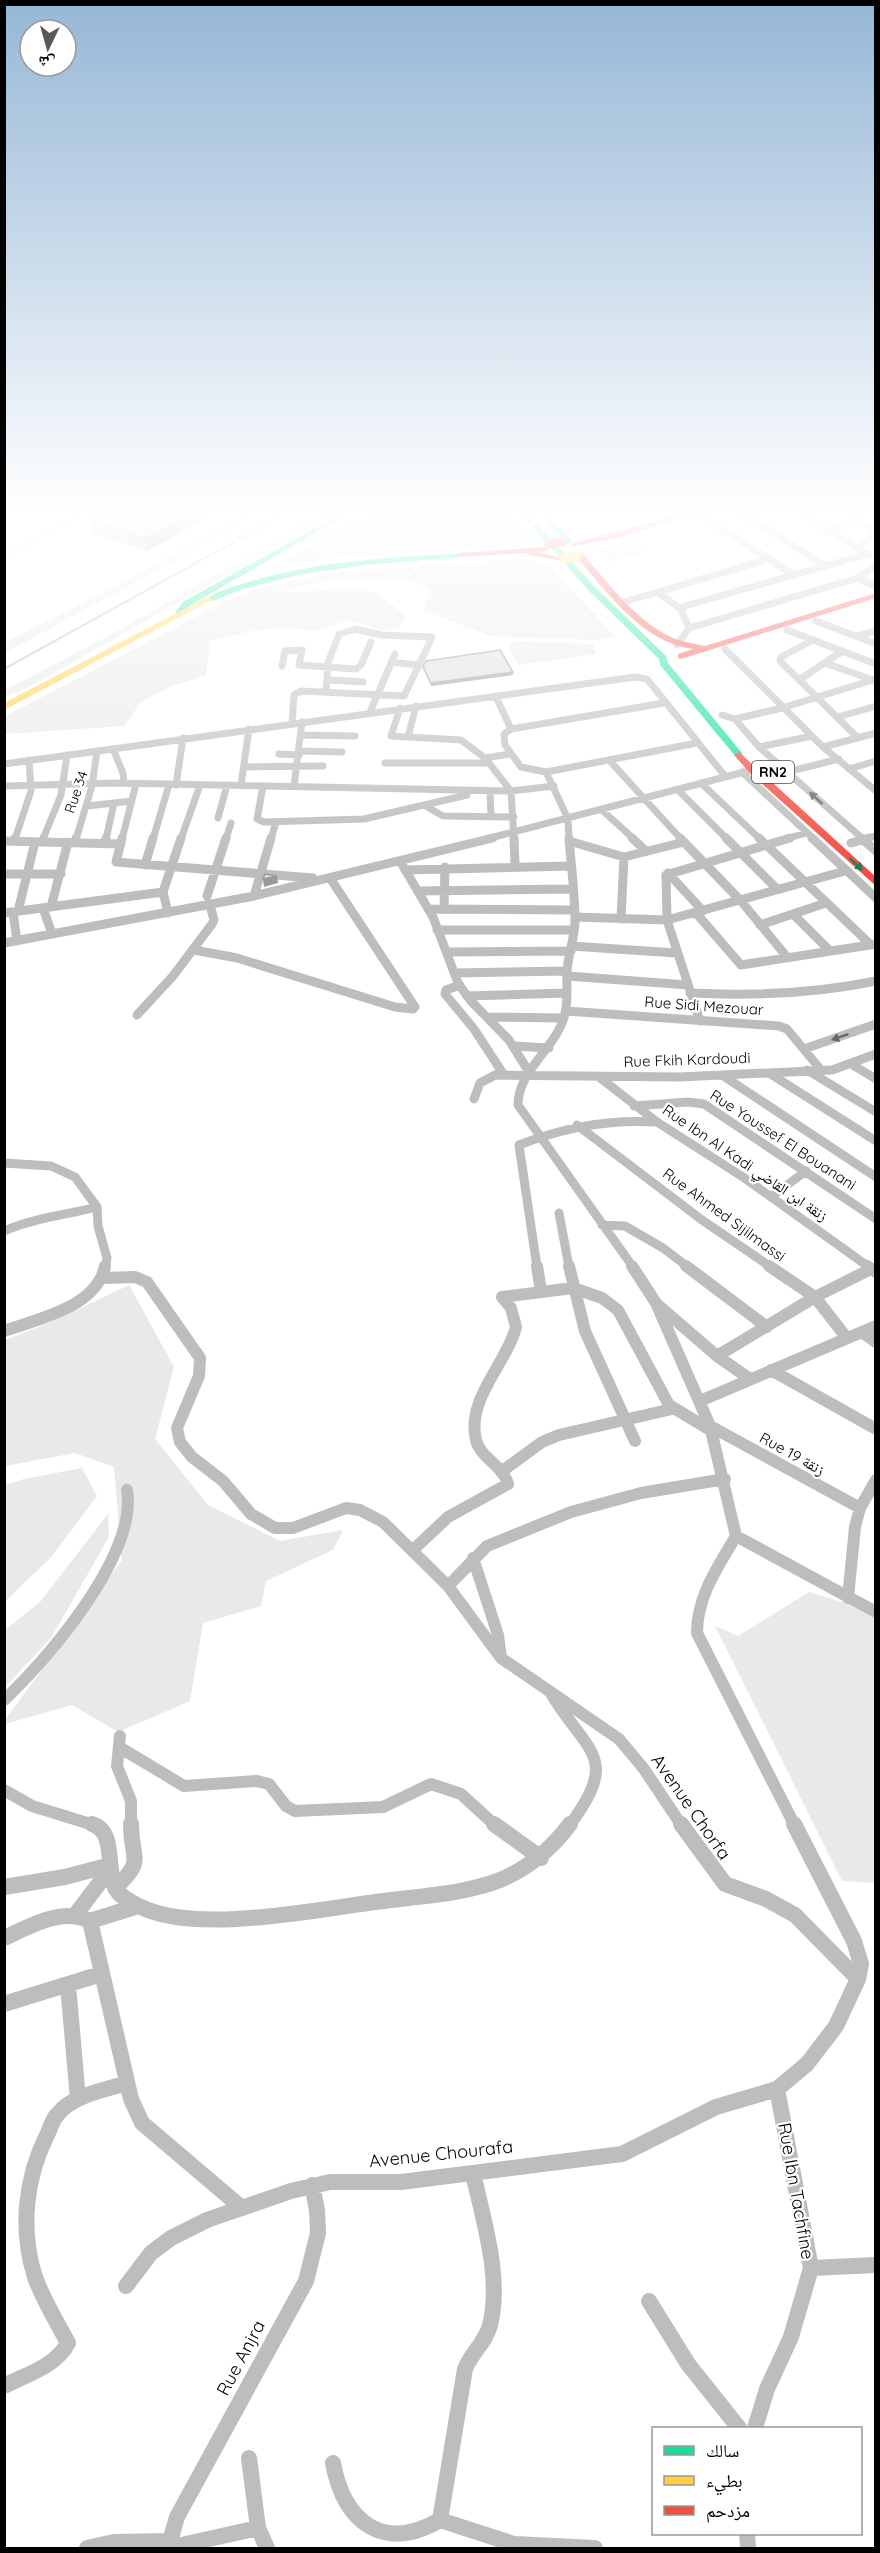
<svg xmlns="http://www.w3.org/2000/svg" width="880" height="2553" font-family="Quicksand,'Noto Naskh Arabic',sans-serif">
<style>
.green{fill:#e9e9e9}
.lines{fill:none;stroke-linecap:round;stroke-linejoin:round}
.stream{stroke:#bbb;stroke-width:2}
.street-far3{stroke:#bdbdbd;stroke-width:7}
.street-far2{stroke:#bdbdbd;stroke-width:9}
.street-far1{stroke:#bdbdbd;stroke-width:12}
.street{stroke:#bdbdbd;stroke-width:16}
.fast{fill:#16e098;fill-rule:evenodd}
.slow{fill:#ffcf43;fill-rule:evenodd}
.jam{fill:#f24e42;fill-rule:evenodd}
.rail{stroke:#bdbdbd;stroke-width:2;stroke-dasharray:6 2 1 2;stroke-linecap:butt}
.slow-bridge-casing{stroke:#dbdbdb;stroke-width:10;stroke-linecap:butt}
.jam-bridge-casing{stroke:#dbdbdb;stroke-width:10;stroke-linecap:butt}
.slow-bridge{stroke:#ffcf43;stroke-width:9}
.jam-bridge{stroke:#f24e42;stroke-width:9}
.wall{fill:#bdbdbd}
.shaded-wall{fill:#9a9a9a}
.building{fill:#dcdcdc;stroke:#9a9a9a;stroke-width:1.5}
.oneway{fill:#686868}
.oneway2{fill:#0d865b}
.labels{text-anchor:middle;stroke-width:4.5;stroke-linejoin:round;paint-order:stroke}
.shield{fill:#fff;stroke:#4c4c4c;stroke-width:1.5}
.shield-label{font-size:14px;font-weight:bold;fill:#000}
.far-street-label{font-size:14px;fill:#000;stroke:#fff}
.street-label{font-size:15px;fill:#000;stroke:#fff}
.near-street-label{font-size:18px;fill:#000;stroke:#fff}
</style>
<rect width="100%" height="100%" fill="#fff"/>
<!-- green -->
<path class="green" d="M249 511H261L155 572 5 653V642L127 581Z
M327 511H341L29 687 5 697V690L103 639Z
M373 511H506L530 540 513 545 322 559 270 569Z
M636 538 651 550 609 562 594 549Z
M523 559 541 562 553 569 615 637 598 640 490 636 423 610 431 589 406 579 421 566Z
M417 567 404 578C366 579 322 577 286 591 316 595 351 581 379 595 388 600 397 609 405 616L400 626 383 631 350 620 313 631 291 628 256 630 210 641 206 676 172 686 141 702 124 726 5 734V716L234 597 257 589 329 573Z
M514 641 593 644 596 654 518 665 509 647Z
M129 1285 174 1367 155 1439 208 1505 280 1541 343 1530 333 1550 266 1581 261 1606 203 1623 190 1701 118 1732 72 1705 5 1724V1720L122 1560 114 1467 75 1453 5 1466V1340L51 1322Z
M82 1468 97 1496 52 1556 5 1602V1485L24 1479Z
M108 1514 109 1537 51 1638 5 1687V1630L40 1602Z
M809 1592 875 1612V1883L842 1881 715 1626 738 1636Z"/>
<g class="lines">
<!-- stream -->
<path class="stream" d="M4 669 290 511"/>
<!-- street-far3 -->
<path class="street-far3" d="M739 511 824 565
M795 511 870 555
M696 512 792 574
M851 520 876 528
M831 532 867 511
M857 547 876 533
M858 578 876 587
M657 592 681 609
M624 602 769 559
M816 621 876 644
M689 628 682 612 684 606 868 554
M787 630 876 664
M857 636 876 631
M813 640 781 657 780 661 858 738
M677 645 689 628 858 578 876 565
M725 649 823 747 876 791
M825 663 873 680
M282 666 285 651 302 650 299 665 356 669 361 665 371 642
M330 680 363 682
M799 680 841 652
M326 692 328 663 339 634 356 629 381 635 432 637 419 665
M496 697 511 729
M664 703 511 729 504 734 505 745 521 767 546 772 697 743
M400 708 391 736 461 740 485 758 511 791 514 839
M370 712 395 654
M722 715 735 719 759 747 863 839
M838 717 876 706
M735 719 782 708 876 679
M292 723 294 695 301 691 404 696 419 665 391 662
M302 735 355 736
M408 737 416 706
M759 747 812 736
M823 747 876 733
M113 749 123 773 124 783
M300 751 342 752
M279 754 299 755
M485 758 510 754
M609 760 681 839
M385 763H489
M4 764 635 677 647 679 725 776
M244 767 323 766
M849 769 876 761
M546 772 568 819 569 839
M742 772 814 839
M787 772 839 759
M701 783 760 839
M176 785 183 738
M241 785 249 729
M4 786 114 783 511 791 554 786
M263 786 257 819 264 822 364 819 467 795
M294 786 302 722
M678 790 727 839
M490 791 491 817
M424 805 443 816 514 817
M87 806 132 801
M603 811 634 839
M218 818 227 785
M15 839 31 791 29 760
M43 839 61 795 67 755
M76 839 92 786 97 751
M106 839 114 803
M122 839 136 784
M153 839 169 785
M181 839 200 785
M226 839 231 823
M271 839 276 822
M486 839 752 770
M785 839 806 833
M864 839 876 836"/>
<!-- street-far2 -->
<path class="street-far2" d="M122 838 116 862 313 878
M514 838 515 865
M569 838C571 865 575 893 575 921 575 937 568 954 567 971 566 986 569 1001 564 1017 555 1049 518 1070 518 1105L633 1267
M632 838 646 851
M680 838 741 901 787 957
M726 838 777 889
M759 838 871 945
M812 838 876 898
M861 838 876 851
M4 841 121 844
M14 841 15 838
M569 841 624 857
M42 842 44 838
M75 842 76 838
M105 843 106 838
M851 843 869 838
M400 861 433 917 458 983 470 1000 509 1040 529 1072
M145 865 153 838
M405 870 570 866
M668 873 703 911
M4 874H61
M418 891 572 889
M207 896 226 838
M254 896 271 838
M51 907 68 842
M43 908 52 934
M428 909 574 910
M444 909 445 867
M18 911 35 842
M13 912 17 941
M4 913 163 892
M168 913 163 892 181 838
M696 913 741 965 876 944
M793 914 829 950
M575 917 667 920 845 871
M621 919 624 857 684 842
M760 925 826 903
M437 930H573
M4 943 254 896 493 838
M571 946 676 953
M194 950 237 958 395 1007 413 1009 415 1007 330 878
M447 952 571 951
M454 973 567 971
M567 976 688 985
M460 985 446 990 445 994 474 1029 504 1075
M690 993C753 996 814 994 876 981
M467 996 567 993
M566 1011 779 1026 787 1029 821 1070
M137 1015 173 976 212 924 214 920 210 905
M487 1017 564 1018
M700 1021 667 920 666 875 790 838
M513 1046 549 1048
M804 1049 876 1024
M851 1064 876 1079
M807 1070 876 1112
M769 1073 876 1141
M722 1075 876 1177
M599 1077 657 1122 743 1177 869 1267
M474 1099 480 1083 495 1075 679 1077 832 1070 876 1054
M634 1106 688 1102 704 1104 876 1219
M577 1125 702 1220 771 1267
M4 1163 51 1166 75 1177 97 1207 98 1226 107 1258 105 1267
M771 1197 806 1171
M559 1213 569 1267
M602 1225 625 1226 663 1248 688 1267
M4 1231C33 1218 66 1215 97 1207
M537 1267 519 1145C564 1127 608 1119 657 1122"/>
<!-- street-far1 -->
<path class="street-far1" d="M537 1266 541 1291
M569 1266 585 1331 635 1441
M632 1266 656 1303 710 1426 736 1536C718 1567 697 1596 697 1633L795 1826
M686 1266 767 1327
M769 1266 815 1297 846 1337
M867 1266 876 1272
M103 1278 135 1277 147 1282 200 1358 199 1376 177 1428 180 1442 192 1457 223 1481 251 1514 275 1528H293L346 1508 360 1510 383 1522 448 1586 501 1658 619 1739 644 1769 682 1826
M502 1297 573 1288 602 1298 618 1310 669 1405 712 1431
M658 1305 717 1356 750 1379
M4 1331C38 1319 97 1307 105 1266
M862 1332 876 1342
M717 1356 815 1297 871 1269
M771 1370 876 1429
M700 1401 876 1326
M710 1426 860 1508
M501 1472 542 1442 559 1435 672 1409
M736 1536 876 1612
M413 1550 448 1517 508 1484C503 1465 480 1458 476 1440 466 1399 507 1363 516 1327L511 1308 502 1297
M473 1558 498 1635 501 1658
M448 1586 487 1546 571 1512 641 1493 725 1479
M848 1598 855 1527 860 1508 876 1480
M552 1695C588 1754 621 1757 569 1826
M4 1700C48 1659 138 1554 127 1490
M120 1736 117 1766 131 1801V1826
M119 1747 184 1786 257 1781 269 1784 286 1806 295 1811 383 1807 431 1784 461 1794 496 1826
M4 1790 32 1806 97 1826"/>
<!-- street -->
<path class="street" d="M92 1824C117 1831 105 1871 116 1889 121 1898 132 1903 141 1907 196 1934 315 1910 375 1902 417 1896 461 1895 500 1880 529 1868 552 1848 570 1824
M494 1824 541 1858
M681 1824 725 1884 766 1899 795 1915 858 1979
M4 1887 65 1877 110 1865
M115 1888C146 1859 131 1861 131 1824
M138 1906 90 1921 131 2099 142 2123 242 2208
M76 1914 110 1869
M4 1938C31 1926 61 1907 90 1921
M68 1985 78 2099
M4 2004 101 1974
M811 2268 876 2265
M126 2286 151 2253 171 2238 207 2220 291 2191 330 2182H401L622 2154 716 2107 777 2089 807 2064 836 2026 858 1979 861 1964 854 1941 794 1824
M649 2301 688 2364 739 2428
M4 2386C27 2374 55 2367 68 2343 57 2322 43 2300 35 2277 20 2230 25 2179 47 2135 50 2129 52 2120 57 2115 72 2095 105 2090 127 2083
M755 2428 767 2389 791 2337 811 2268 777 2089
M249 2458 258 2528 267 2548
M333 2463C344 2522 383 2553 440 2520L465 2369C471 2353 486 2342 490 2325 502 2277 483 2220 473 2173
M440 2520 514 2544 595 2548
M747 2534 748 2548
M87 2548 114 2542 168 2541
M168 2548 177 2517 306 2281 318 2233 317 2210 312 2185
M168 2548 258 2528"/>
<!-- fast -->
<path class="fast" d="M345 511H354L189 606 180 618 173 616 183 602Z
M518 511H526L595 587 666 656 668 663 742 753V757H736L660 665 659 659 589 591Z
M538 511H546L571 540V544H565Z
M461 553H464V557L365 565 302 574 243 589 213 601 206 599C217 591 234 586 248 582 317 561 389 558 461 553Z"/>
<!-- slow -->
<path class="slow" d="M207 597 214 599 4 710V703Z"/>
<!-- jam -->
<path class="jam" d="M693 511H704L618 538 574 546 570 544Z
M543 547 547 549 546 551 537 552 567 559 563 561 529 555 525 553 461 557 457 555 461 553Z
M576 553H582C608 582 633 618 669 636 680 642 692 643 705 646L876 593V598L681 659 678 658V654L693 649C641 642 609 593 576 557Z
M739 752 876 877V886L749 772 734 755Z"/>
<!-- rail -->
<path class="rail" d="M4 556 88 511"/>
<!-- slow-bridge casing -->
<g class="slow-bridge-casing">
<path id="slow-bridge" d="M563 559 577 556"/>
</g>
<!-- jam-bridge casing -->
<g class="jam-bridge-casing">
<path id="jam-bridge" d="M548 544 562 542"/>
</g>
<!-- slow-bridge -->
<use href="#slow-bridge" class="slow-bridge"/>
<!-- jam-bridge -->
<use href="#jam-bridge" class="jam-bridge"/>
</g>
<!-- wall -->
<path class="wall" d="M107 511H218L147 551 92 533 90 520Z
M423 666 513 672V675L431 686 423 669Z"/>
<!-- shaded-wall -->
<path class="shaded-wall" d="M194 511H218L147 551 145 538Z
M513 672V675L431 686V683Z
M277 876 278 883 264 887 263 879Z"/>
<!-- building -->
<path class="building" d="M107 511H194L145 538 90 520Z
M500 650 513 672 431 683 423 666 426 661Z
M265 874 277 876 263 879Z"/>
<!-- one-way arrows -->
<defs><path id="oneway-solid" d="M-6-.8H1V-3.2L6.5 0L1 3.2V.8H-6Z" transform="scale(1.5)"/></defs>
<g class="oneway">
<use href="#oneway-solid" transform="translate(816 798) rotate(-138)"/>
<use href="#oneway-solid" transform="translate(840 1037) rotate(161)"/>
</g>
<use class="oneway2" href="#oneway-solid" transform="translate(856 864) rotate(43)"/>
<!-- sky -->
<linearGradient id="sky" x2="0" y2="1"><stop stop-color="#96b7d6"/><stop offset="0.59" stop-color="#fff"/><stop offset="1" stop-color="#fff" stop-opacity="0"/></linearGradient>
<rect width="880" height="868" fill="url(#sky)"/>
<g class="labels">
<!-- shield labels -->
<rect class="shield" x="752" y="761" width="42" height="22" rx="4.5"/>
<g class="shield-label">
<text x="773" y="777">RN2</text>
</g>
<!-- far-street labels -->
<g class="far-street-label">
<text transform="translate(76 792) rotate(-71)" y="5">Rue 34</text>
</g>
<!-- street labels -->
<g class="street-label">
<text transform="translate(704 1006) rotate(4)" y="5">Rue Sidi Mezouar</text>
<text transform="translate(687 1060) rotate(-2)" y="5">Rue Fkih Kardoudi</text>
<text transform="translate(783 1140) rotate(33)" y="5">Rue Youssef El Bouanani</text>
<text transform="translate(745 1163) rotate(34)" y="5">Rue Ibn Al Kadi زنقة ابن القاضي</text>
<text transform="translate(724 1215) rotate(36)" y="5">Rue Ahmed Sijilmassi</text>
<text transform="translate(792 1454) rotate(29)" y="5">Rue 19 زنقة</text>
</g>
<!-- near-street labels -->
<g class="near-street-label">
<text transform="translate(691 1807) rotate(55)" y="6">Avenue Chorfa</text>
<text transform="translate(441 2154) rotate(-6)" y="6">Avenue Chourafa</text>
<text transform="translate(796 2191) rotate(80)" y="6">Rue Ibn Tachfine</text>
<text transform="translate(241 2358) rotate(-62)" y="6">Rue Anjra</text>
</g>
</g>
<!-- border -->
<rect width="880" height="2553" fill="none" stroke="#000000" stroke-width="12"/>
<!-- legend -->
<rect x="652" y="2427" width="210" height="108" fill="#ffffff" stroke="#999999" stroke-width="1.5"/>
<rect x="664" y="2446" width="30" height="9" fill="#16e098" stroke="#999999" stroke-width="1.5"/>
<text x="706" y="2457" font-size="18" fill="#000000">سالك</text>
<rect x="664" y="2476" width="30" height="9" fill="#ffcf43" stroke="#999999" stroke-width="1.5"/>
<text x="706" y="2487" font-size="18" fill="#000000">بطيء</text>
<rect x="664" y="2506" width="30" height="9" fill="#f24e42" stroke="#999999" stroke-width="1.5"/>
<text x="706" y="2517" font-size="18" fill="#000000">مزدحم</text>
<!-- north arrow -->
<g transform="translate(48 48) rotate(185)"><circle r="28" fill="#ffffff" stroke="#999999" stroke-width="1.5"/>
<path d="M0-4.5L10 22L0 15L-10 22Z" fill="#595959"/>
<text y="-9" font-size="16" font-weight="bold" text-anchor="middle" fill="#000000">ش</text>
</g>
</svg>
